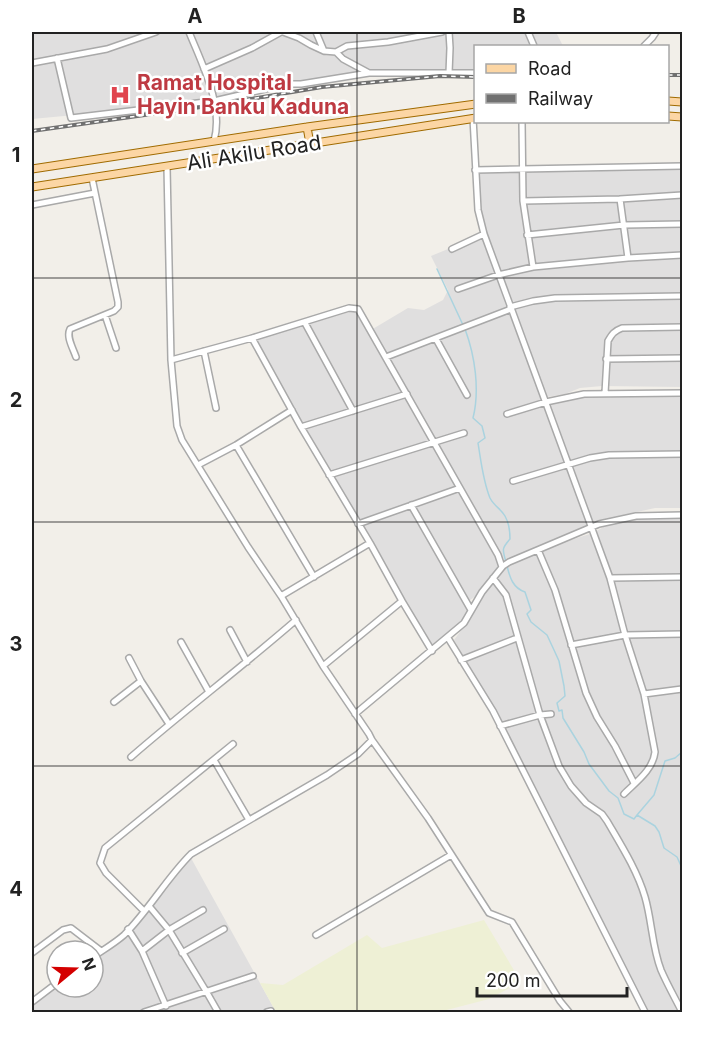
<svg xmlns="http://www.w3.org/2000/svg" width="714" height="1044" font-family="Inter,sans-serif">
<style>
.residential{fill:#e0dfdf}
.farmland{fill:#eef0d5}
.lines{fill:none;stroke-linecap:round;stroke-linejoin:round}
.stream{stroke:#aad3df;stroke-width:1.5}
.minor-casing{stroke:#a9a9a9;stroke-width:8}
.major-casing{stroke:#a06b00;stroke-width:9}
.minor{stroke:#fff;stroke-width:5}
.major{stroke:#fcd6a4;stroke-width:7}
.rail-casing{stroke:#707070;stroke-width:4}
.rail{stroke:#fff;stroke-width:1.5;stroke-dasharray:4.5;stroke-linecap:butt}
.grid{fill:none;stroke:#222;stroke-width:1.5;stroke-opacity:0.55}
.labels{text-anchor:middle;stroke-width:5;stroke-linejoin:round;paint-order:stroke}
.health-label{font-size:21px;font-weight:bold;fill:#be3a42;stroke:#fff;text-anchor:start}
.street-label{font-size:21px;fill:#222;stroke:#fff}
.neatline{fill:none;stroke:#222;stroke-width:2}
.grid-label{font-size:20px;text-anchor:middle;font-weight:bold;fill:#222}
</style>
<rect width="100%" height="100%" fill="#f2efe9"/>
<!-- residential -->
<path class="residential" d="M32 32H556L563 46H476L475 69 424 72 374 70 181 105 32 119Z
M682 167V387L602 386 580 388 565 394 547 397 481 219 478 171Z
M482 235 511 308 590 528 506 563 371 330 408 308 424 310 443 300 448 290 431 256Z
M356 310 502 563 479 594 464 604 469 610 466 616 450 632 431 646 255 340Z
M561 396H682V508H655L592 522 549 407Z
M640 517 682 519V1012H646L609 932 553 830 500 724 454 640 468 621 471 611 502 569 545 548 593 533 607 525 622 520Z
M191 858 276 1012H35L32 1010V1004L57 987H93V961L126 937Z"/>
<!-- farmland -->
<path class="farmland" d="M484 920 521 982 489 999 439 1012H276L260 983 283 985 367 935 382 948Z"/>
<g class="lines">
<!-- stream -->
<path class="stream" d="M437 269 463 325
M465 329C475 356 480 390 473 418L482 426 485 438 478 443C481 461 483 481 490 498 494 506 501 509 505 516 509 523 510 531 510 539 502 548 502 549 506 562
M507 566C510 578 513 588 525 592L531 610 527 614 531 622 547 635 554 650 559 661 564 686 565 696 557 703 559 711 562 710 563 718 584 752 589 764 609 791 618 798 624 814 634 819 637 815
M682 752 675 758 665 761 654 795 637 815 655 826 659 832 664 848 677 857 682 868"/>
<!-- minor casing -->
<g class="minor-casing">
<path id="minor" d="M189 32C202 64 224 106 214 141
M283 32 299 38 311 45 324 51 336 52 343 59 369 73H476
M316 32 324 51
M449 32 450 48 449 73
M528 32 534 46
M644 46 652 38 656 32
M336 52 347 46 388 42 442 32
M57 58 71 118 214 101 287 84H301L369 73
M32 63 107 49 156 32
M204 69 252 48 281 32
M473 118 478 210 484 234 610 578 625 635 644 694 655 752C653 770 636 782 624 794
M522 122 523 201 533 267
M167 167 171 360 177 426 182 440 248 547 281 596 323 666 369 734 372 740 428 818 489 913 512 922 560 1001 569 1012
M475 170 682 166
M620 199 628 258
M523 201 620 199 682 195
M32 205 95 193
M527 235 624 225 682 224
M452 249 484 234
M458 289 498 275 533 267 628 258 682 255
M510 307 533 301 555 298 682 296
M105 315 116 348
M305 323 353 411
M252 338 301 427 370 543 402 601 432 651
M436 339 467 395
M204 351 216 408
M76 357C73 348 66 337 70 329L114 311 118 307V302L92 178
M386 357 511 309
M606 359 682 358
M171 360 252 338 349 308 358 309 498 555 502 567
M605 393 608 341C612 334 614 331 622 328L682 327
M507 414 546 402 584 394 682 393
M301 427 407 394
M236 445 314 577
M198 465 236 445 292 410
M329 475 464 433
M513 481 590 458 609 455 682 454
M411 505 471 610
M358 524 460 488
M538 550 555 590 586 693 597 717 615 746 634 783
M493 578 506 595 540 715 559 766 571 786 586 803 602 814 607 821C621 845 637 870 645 897 652 921 652 947 661 970 667 984 675 998 682 1012
M610 578 682 577
M281 596 370 543
M230 630 247 662
M448 638 493 711 645 1012
M181 642 209 692
M571 645 625 635 682 634
M129 658 141 681 169 724
M461 660 517 638
M323 666 402 601
M644 694 682 689
M114 702 141 681
M355 714 464 623 482 592 503 566 509 562 599 524 636 516 682 515
M500 726 540 715 551 714
M131 757C185 710 242 667 296 620
M214 760 249 820
M149 906 169 930 206 991 218 1012
M144 911 106 873 100 863 105 848 233 744
M128 929 142 951 166 1006
M316 935 451 855
M142 951 169 930 203 910
M32 953 63 930 71 928 101 951
M182 953 224 929
M93 957C103 950 115 943 124 935 149 910 166 879 191 854L327 775 358 754 372 740
M32 1002 57 983
M144 1012 253 976
M267 1012 271 1011"/>
</g>
<!-- major casing -->
<g class="major-casing">
<path id="major" d="M668 101 682 102
M668 116 682 117
M307 127 310 144
M32 169 307 127 476 104
M32 187 476 118"/>
</g>
<!-- minor -->
<use href="#minor" class="minor"/>
<!-- major -->
<use href="#major" class="major"/>
<!-- rail casing -->
<g class="rail-casing">
<path id="rail" d="M668 75H682
M32 131 215 105 322 87 440 76 476 77"/>
</g>
<!-- rail -->
<use href="#rail" class="rail"/>
</g>
<!-- grid -->
<path class="grid" d="M357 32V1012M32 278H682M32 522H682M32 766H682"/>
<!-- icons -->
<defs>
<g id="hospital-bare" transform="scale(1.62)"><path d="M-5-5h3v3.5h4V-5h3V5h-3V1.5h-4V5h-3Z" fill="#e0444e" stroke="#fff" stroke-width="2.5" paint-order="stroke"/></g>
</defs>
<g fill-rule="evenodd">
<use href="#hospital-bare" x="120" y="95"/>
</g>
<g class="labels">
<!-- health labels -->
<g class="health-label">
<text x="137" y="90">Ramat Hospital<tspan x="137" dy="24">Hayin Banku Kaduna</tspan></text>
</g>
<!-- street labels -->
<g class="street-label">
<text transform="translate(254 153) rotate(-9)" y="7">Ali Akilu Road</text>
</g>
</g>
<!-- border -->
<rect width="714" height="1044" fill="none" stroke="#ffffff" stroke-width="66"/>
<!-- legend -->
<rect x="474" y="45" width="195" height="78" fill="#ffffff" stroke="#a7a7a7" stroke-width="1.5"/>
<rect x="486" y="64" width="30" height="9" fill="#fcd6a4" stroke="#a7a7a7" stroke-width="1.5"/>
<text x="528" y="75" font-size="18" fill="#222222">Road</text>
<rect x="486" y="94" width="30" height="9" fill="#707070" stroke="#a7a7a7" stroke-width="1.5"/>
<text x="528" y="105" font-size="18" fill="#222222">Railway</text>
<!-- north arrow -->
<g transform="translate(75 969) rotate(71)"><circle r="28" fill="#ffffff" stroke="#a7a7a7" stroke-width="1.5"/>
<path d="M0-4.5L10 22L0 15L-10 22Z" fill="#d40000"/>
<text y="-9" font-size="16" font-weight="bold" text-anchor="middle" fill="#222222">N</text>
</g>
<!-- scale -->
<path d="M477 987v9h150v-9" fill="none" stroke="#222222" stroke-width="3"/>
<text x="486" y="987" font-size="18" fill="#222222" stroke="#ffffff" stroke-width="4.5" paint-order="stroke">200 m</text>
<rect x="33" y="33" width="648" height="978" class="neatline"/>
<g class="grid-label">
<text x="195" y="23">A</text>
<text x="519" y="23">B</text>
<text x="16" y="162">1</text>
<text x="16" y="407">2</text>
<text x="16" y="651">3</text>
<text x="16" y="896">4</text>
</g>
</svg>
